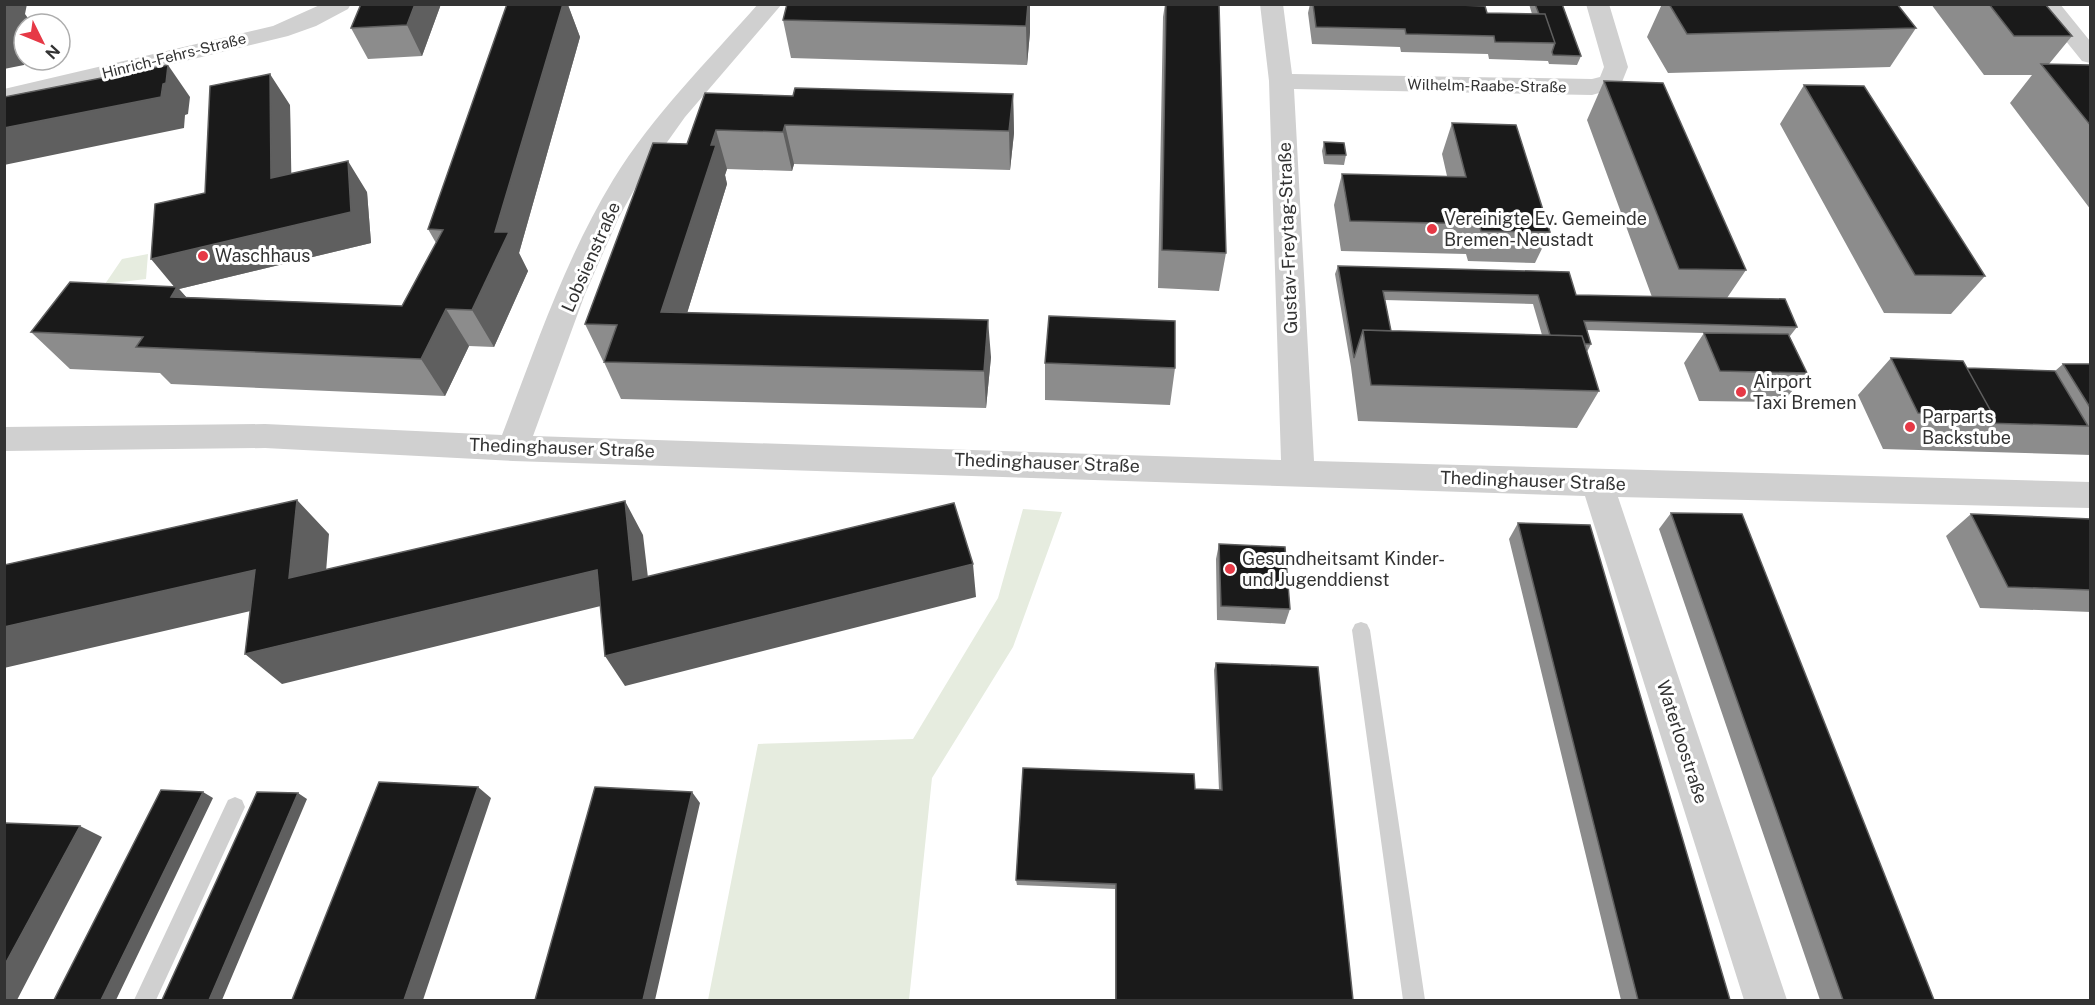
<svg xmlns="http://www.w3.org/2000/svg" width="2095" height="1005" font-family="'Public Sans',sans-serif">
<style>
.green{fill:#e6ecdf}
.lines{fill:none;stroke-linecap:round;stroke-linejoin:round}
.service{fill:#d0d0d0;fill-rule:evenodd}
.minor{fill:#d0d0d0;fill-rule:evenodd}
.wall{fill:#8c8c8c;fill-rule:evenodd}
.shaded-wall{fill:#5f5f5f}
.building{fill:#1a1a1a;stroke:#5f5f5f;stroke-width:1.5}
.poi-dot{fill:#e63946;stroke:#fff;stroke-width:2}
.labels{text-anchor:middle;stroke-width:6;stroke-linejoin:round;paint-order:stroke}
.far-street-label{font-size:15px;fill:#333;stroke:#fff}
.poi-label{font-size:18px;fill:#333;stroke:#fff;text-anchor:start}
.street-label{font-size:18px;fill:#333;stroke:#fff}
</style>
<rect width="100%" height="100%" fill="#fff"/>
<!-- green -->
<path class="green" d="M148 254 146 279 105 284 122 259Z
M1023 509 1062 512 1013 647 932 778 909 1000H708L758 744 913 739 998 598Z"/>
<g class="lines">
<!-- service -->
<path class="service" d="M1361 622 1367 624 1370 630 1425 1000H1403L1352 630 1355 624Z
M235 797 242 800 245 807 156 1000H134L228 800Z"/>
<!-- minor -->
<path class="minor" d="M322 4H351L348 9 316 26 288 36 4 105V89L273 26Z
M758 4H782L685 117 638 183 619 217 585 294 533 436 1281 460 1269 81 1260 4H1283L1292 74 1592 79 1600 77 1604 67 1586 4H1609L1628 67 1620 87 1592 95 1294 89 1314 461 2090 482V508L1618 497 1787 1000H1744L1585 496 513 461 265 448 4 451V427L265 424 502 435C535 349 565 259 613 180 653 115 708 61 758 4Z
M2036 4H2060L2090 41V63L2082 61Z"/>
</g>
<!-- wall -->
<path class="wall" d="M441 4 422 56 368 59 351 28Z
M1030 4V32L1027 65 791 58 783 20Z
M1165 4H1219L1226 253 1219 291 1158 288 1163 17Z
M1310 4H1433L1487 13 1532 14 1529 4H1562L1581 56 1577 65 1549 64 1548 61 1489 59 1488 54 1401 52 1400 47 1312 44 1308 13Z
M1662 4H1897L1916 28 1890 67 1668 73 1647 37Z
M1931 4H2045L2072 36 2049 64 2091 65V210L2010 103 2032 75H1984Z
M568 5 580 37 519 253 528 271 494 347 469 346 445 396 171 384 160 373 70 369 31 332 175 287 205 193 290 105 291 174 367 192 371 243 179 289 186 297 402 306 436 243 428 229Z
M1604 81 1746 270 1727 298 1797 327 1790 336 1789 335 1807 373 1783 402 1699 401 1684 363 1704 333 1587 330 1591 344 1587 352 1599 391 1577 428 1358 421 1351 367 1335 274 1338 266 1576 295 1652 297 1587 120ZM1385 300 1533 304 1542 335 1391 331Z
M1804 85 1985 276 1951 314 1884 313 1780 124Z
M705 93 793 96 1013 94 1014 133 1010 170 794 164 792 171 727 169 725 175 727 184 687 313 991 357 986 408 621 399 604 362 605 361H603L585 324 687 144Z
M1452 123 1550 232 1535 263 1468 261 1466 254 1341 251 1334 205 1342 174 1447 176 1442 154Z
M1324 142 1346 155 1344 165 1324 164 1322 151Z
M1891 358 1967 368 2055 371 2063 364H2091V455L1883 449 1858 395Z
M1045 363 1175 368 1170 405 1045 400Z
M1671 513 1934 1000H1820L1659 529Z
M1971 514 2091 519V612L1980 608 1946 536Z
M1518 523 1730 1000H1621L1509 539Z
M1219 544 1290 609 1285 624 1217 620 1216 559Z
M1216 663 1353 1000H1115V889L1017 885 1016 880 1195 789 1219 790 1214 670Z"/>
<!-- shaded-wall -->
<path class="shaded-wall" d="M4 4H27L25 14 30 21V24H24L25 60 24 65 4 69Z
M415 4H441L422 56 407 25Z
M549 4H570L568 5 580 37 519 253 528 271 494 347 472 310 495 232Z
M1028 4H1030V32L1027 65 1026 26Z
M168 65 190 97 188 114 185 115 184 128 4 165V128L163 84Z
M270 74 290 105 292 209 271 178Z
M1013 94 1014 133 1010 170 1009 131Z
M785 125 794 164 792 171 783 132Z
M716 130 727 169 725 175 727 184 676 349 661 312Z
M348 161 367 192 371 243 179 289 210 324 171 297 176 289 151 259Z
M446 309 469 346 445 396 421 359Z
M988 320 991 357 986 408 984 371Z
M297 500 329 534 323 610 289 578Z
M625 501 643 535 652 612 633 580Z
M973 564 976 597 625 686 605 656Z
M255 570 290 602 4 668V627Z
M597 570 617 602 282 684 245 654Z
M478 787 491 798 423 1000H404Z
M203 792 213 798 116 1000H101Z
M692 792 700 803 655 1000H643Z
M298 793 307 799 222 1000H209Z
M80 826 102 837 17 1000H4V966Z"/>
<!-- building -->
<path class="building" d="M361 4H415L407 25 351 28Z
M507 4H563L495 232H509L472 310 446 309 421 359 136 347 143 337 31 332 70 282 177 287 171 297 402 306 443 230 428 229Z
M787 4H1028L1026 26 783 20Z
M1166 4H1219L1226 253 1162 250Z
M1313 4H1433L1485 6 1487 13 1545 14 1555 43 1495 42 1494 36 1406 34 1405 29 1316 27Z
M1535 4H1562L1581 56 1553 55 1552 52 1555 43 1545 14H1539Z
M1669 4H1897L1916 28 1687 34Z
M1989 4H2045L2072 36H2014Z
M2041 64 2091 65V126Z
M168 65 166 83 163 84 161 97 4 128V97Z
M270 74 271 178 348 161 351 212 151 259 155 204 205 193 210 86Z
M1604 81 1663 83 1746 270 1679 269Z
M1804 85 1864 86 1985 276 1915 275Z
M795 88 1013 94 1009 131 785 125 783 132 716 130 711 145H716L661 312 988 320 984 371 604 362 617 325 585 324 653 143 687 144 705 93 793 96Z
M1452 123 1516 125 1550 232 1481 231 1479 224 1350 221 1342 174 1466 177Z
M1324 142 1344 143 1346 155H1326Z
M1338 266 1569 272 1576 295 1785 299 1797 327 1584 321 1591 344H1585L1582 336 1550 335 1538 295 1383 291 1391 331 1363 330 1354 358Z
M1049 316 1175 321V368L1045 363Z
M1363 330 1582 336 1599 391 1371 385Z
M1704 333 1788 334 1807 373 1720 371Z
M1891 358 1963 361 1993 415 1918 413Z
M2063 364H2091V409Z
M1967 368 2055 371 2088 426 1985 423 1993 415Z
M297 500 289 578 625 501 633 580 954 503 973 564 605 656 597 570 245 654 255 570 4 627V565Z
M1671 513 1742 514 1934 1000H1843Z
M1971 514 2091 519V590L2008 587Z
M1518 523 1590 525 1730 1000H1638Z
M1219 544 1285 547 1290 609 1221 606Z
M1216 663 1318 667 1353 1000H1116V884L1016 880 1023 768 1194 774 1195 789 1222 790Z
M379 782 478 787 404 1000H292Z
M595 787 692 792 643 1000H535Z
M161 790 203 792 101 1000H54Z
M257 792 298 793 209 1000H162Z
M4 823 80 826 4 966Z"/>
<!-- markers -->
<g class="poi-dot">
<circle cx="1432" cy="229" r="6"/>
<circle cx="203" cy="256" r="6"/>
<circle cx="1741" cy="392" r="6"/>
<circle cx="1910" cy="427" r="6"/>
<circle cx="1230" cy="569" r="6"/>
</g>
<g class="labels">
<!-- far-street labels -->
<g class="far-street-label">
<text transform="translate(174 56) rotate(-14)" y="5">Hinrich-Fehrs-Straße</text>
<text transform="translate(1487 86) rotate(1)" y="5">Wilhelm-Raabe-Straße</text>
</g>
<!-- poi labels -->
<g class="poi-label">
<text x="1444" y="225">Vereinigte Ev. Gemeinde<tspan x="1444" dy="21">Bremen-Neustadt</tspan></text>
<text x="215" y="262">Waschhaus</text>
<text x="1753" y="388">Airport<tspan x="1753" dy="21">Taxi Bremen</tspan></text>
<text x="1922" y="423">Parparts<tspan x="1922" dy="21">Backstube</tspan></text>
<text x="1242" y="565">Gesundheitsamt Kinder-<tspan x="1242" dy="21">und Jugenddienst</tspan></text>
</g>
<!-- street labels -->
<g class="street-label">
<text transform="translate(1288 238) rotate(-92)" y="6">Gustav-Freytag-Straße</text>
<text transform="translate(591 257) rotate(-66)" y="6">Lobsienstraße</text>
<text transform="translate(562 448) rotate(2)" y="6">Thedinghauser Straße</text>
<text transform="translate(1047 463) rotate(2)" y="6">Thedinghauser Straße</text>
<text transform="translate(1533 481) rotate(2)" y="6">Thedinghauser Straße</text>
<text transform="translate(1682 742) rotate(72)" y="6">Waterloostraße</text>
</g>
</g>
<!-- border -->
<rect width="2095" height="1005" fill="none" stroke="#333333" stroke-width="12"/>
<!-- north arrow -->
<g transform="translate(42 42) rotate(133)"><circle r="28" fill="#ffffff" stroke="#adadad" stroke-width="1.5"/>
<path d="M0-4.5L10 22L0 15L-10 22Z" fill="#e63946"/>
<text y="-9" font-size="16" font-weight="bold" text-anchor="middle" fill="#333333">N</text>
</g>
</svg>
